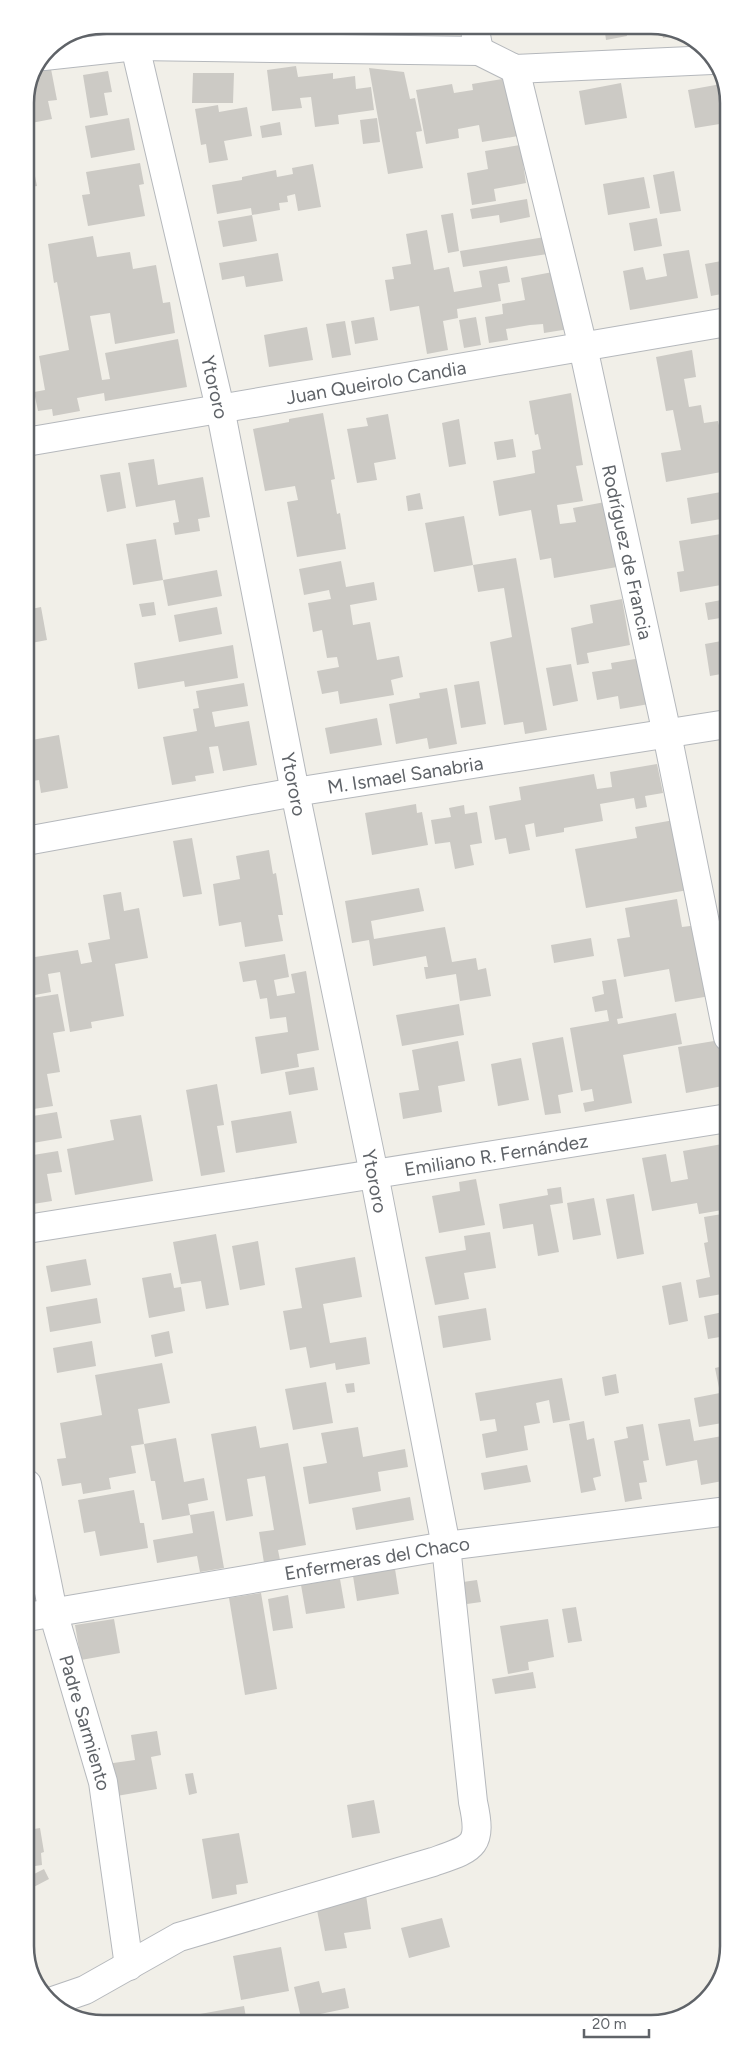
<svg xmlns="http://www.w3.org/2000/svg" width="754" height="2049" font-family="Figtree,sans-serif">
<style>
.building{fill:#cccac5}
.lines{fill:none;stroke-linecap:round;stroke-linejoin:round}
.minor-casing{stroke:#b5b8bc;stroke-width:30}
.minor{stroke:#fff;stroke-width:28}
.labels{text-anchor:middle;stroke-width:4;stroke-linejoin:round;paint-order:stroke}
.street-label{font-size:19px;fill:#5f6368;stroke:#fff}
.rim{fill:none;stroke:#5f6368;stroke-width:2.5}
</style>
<rect width="100%" height="100%" fill="#f1efe8"/>
<!-- building -->
<path class="building" d="M236 25H262V26L236 30Z
M604 25H625L627 36 606 40Z
M661 27 681 35 663 38Z
M296 66 298 77 333 73V79L355 76 356 89 371 87 374 110 338 115 339 124 315 127 311 97 300 98 302 108 272 111 267 70Z
M369 68 404 72 410 99 415 98 422 131 416 132 423 168 388 174Z
M51 69 57 100 48 101 52 119 26 124 25 98 37 72Z
M108 71 112 92 104 93 108 115 90 118 83 75Z
M193 73H234L233 103H192Z
M514 77 518 136 482 142 479 125 458 129 459 138 426 144 416 90 452 84 454 93 473 90 472 84Z
M621 83 627 118 585 125 579 91Z
M721 84 726 123 695 128 688 90Z
M218 105 219 112 247 107 252 136 224 141 228 160 209 163 206 144 201 145 195 109Z
M129 118 135 150 91 158 85 126Z
M377 118 380 142 363 144 360 120Z
M280 122 282 135 262 138 260 126Z
M25 127 37 186 25 188Z
M532 143 535 161 523 163 526 183 494 189 496 201 472 205 467 173 488 169 485 151Z
M140 163 144 184 139 185 145 216 88 226 82 195 90 194 86 172Z
M313 164 321 207 298 211 295 194 287 196 288 202 279 203 280 210 252 215 251 208 217 214 212 185 242 180V177L276 170 277 177 293 174 292 168Z
M674 171 681 211 660 214 653 175Z
M644 177 650 208 608 215 603 184Z
M527 199 530 217 500 223 499 215 472 219 470 209Z
M453 213 459 251 448 253 441 215Z
M252 215 257 241 223 247 218 221Z
M657 218 662 246 634 251 629 223Z
M427 230 434 270 449 267 454 292 482 287 479 271 507 266 510 282 498 284 501 301 457 309 458 318 443 321 448 350 427 354 419 306 390 311 385 280 394 279 392 267 411 264 406 234Z
M93 236 97 257 130 252 133 269 156 265 163 303 170 302 175 333 115 344 110 313 90 316 102 380 110 379 105 353 178 339 187 387 105 401 104 393 77 398 80 411 53 416 52 409 38 411 34 392 45 390 39 356 69 350 57 282 54 283 48 244Z
M551 236 554 253 463 267 460 251Z
M689 250 698 298 630 310 623 271 643 267 646 280 667 276 663 254Z
M278 253 283 281 246 287 244 276 222 280 219 263Z
M727 260V293L711 296 705 264Z
M558 271 569 329 544 333 543 324 530 325 506 329 508 340 489 343 485 317 503 314 502 304 525 300 521 278Z
M374 317 378 340 355 344 351 321Z
M476 317 481 345 464 348 459 320Z
M345 321 351 355 332 358 326 324Z
M307 327 313 360 269 367 264 335Z
M692 350 696 377 684 379 689 407 701 405 704 423 718 421 727 461V471L666 482 661 453 681 450 673 410 666 411 656 357Z
M571 393 583 465 576 466 583 501 557 505 560 524 576 522 573 508 605 502 617 567 554 578 551 558 540 560 531 510 499 516 493 481 535 473 532 451 541 449 538 434 535 435 529 401Z
M323 413 335 479 331 480 337 514 340 513 346 549 297 557 287 502 298 500 295 486 265 491 253 429 289 422V419Z
M388 414 396 459 374 463 377 480 357 483 347 429 368 426 366 418Z
M459 419 466 464 449 467 442 423Z
M513 439 516 457 497 460 494 442Z
M154 459 158 485 203 477 210 517 198 519 200 531 175 535 173 523 179 522 175 500 136 507 128 463Z
M120 472 126 508 107 512 100 475Z
M727 491V518L691 524 687 498Z
M420 493 423 509 408 511 406 496Z
M464 516 473 565 434 572 425 523Z
M727 533V584L680 592 677 572 684 571 679 541Z
M156 539 163 580 133 585 126 544Z
M516 558 547 730 525 734 523 722 504 725 490 642 512 637 504 588 478 592 473 565Z
M341 561 346 587 374 582 377 600 350 605 353 625 370 622 377 660 399 656 403 677 391 680 394 695 340 704 338 691 322 694 317 671 339 667 337 657 327 658 322 630 313 632 308 603 331 599 329 590 304 595 299 569Z
M217 570 222 596 168 606 163 580Z
M622 599 630 645 587 653 589 663 577 665 571 628 593 623 590 605Z
M727 599V617L708 620 705 603Z
M154 602 156 615 142 617 139 604Z
M41 607 47 640 26 644V610Z
M217 607 222 634 179 642 174 615Z
M727 640V673L710 676 705 644Z
M233 645 238 678 185 687 184 681 138 689 134 663Z
M641 658 649 704 620 709 618 696 597 700 592 672 612 669 611 663Z
M571 664 578 701 553 706 546 668Z
M28 681 35 722 26 724V682Z
M479 681 486 724 461 728 454 685Z
M244 683 248 706 212 712 215 727 249 721 257 765 223 771 218 746 209 747 214 773 195 776 196 781 172 785 163 737 197 731 193 709 199 708 196 691Z
M447 688 457 744 429 749 427 738 396 744 389 704 420 698 419 693Z
M377 718 382 745 330 754 325 728Z
M59 735 68 788 41 793 39 780 26 782V763L35 761 32 740Z
M727 750V776H726L722 751Z
M657 764 663 793 645 796 647 807 636 809 634 798 600 804 603 821 564 828V832L536 837 534 823 525 825 530 850 509 854 506 838 495 840 489 806 521 800 519 787 594 774 597 789 612 787 610 772Z
M416 804 417 813 422 812 428 845 372 855 365 813Z
M464 805 465 814 477 812 482 843 470 845 474 865 455 869 450 842 435 844 431 820 451 817 449 808Z
M674 820 688 890 586 908 575 849 637 838 635 827Z
M192 838 202 894 183 897 173 841Z
M269 850 273 874 276 873 283 915H278L283 941 245 947 241 922 219 926 213 884 240 879 236 856Z
M26 881 30 896 26 897Z
M419 888 424 911 371 921 374 939 445 927 452 962 476 958 478 970 486 968 491 996 460 1001 456 974 426 979 424 967H428L426 956 373 966 369 940 352 943 345 901Z
M121 892 124 911 139 908 148 958 115 964 124 1016 91 1022 92 1028 70 1032 60 972 48 974 51 992 35 995 29 958 78 950 81 964 92 962 88 943 110 939 103 895Z
M677 899 682 927 698 925 710 996 675 1002 669 969 624 977 617 939 630 937 625 908Z
M591 938 594 956 554 963 551 945Z
M285 954 289 977 274 980 277 996 295 993 291 974 306 971 319 1050 297 1054 299 1067 261 1074 255 1037 288 1032 286 1017 270 1019 267 998 260 999 256 980 243 982 239 962Z
M616 979 623 1018 617 1019 618 1024 676 1013 682 1044 623 1055 632 1103 585 1112 583 1103 594 1101 592 1089 581 1091 570 1028 609 1021 607 1010 595 1012 592 997 604 994 602 981Z
M58 994 65 1031 53 1033 60 1072 47 1074 53 1106 27 1110 26 999Z
M459 1004 464 1035 402 1046 396 1015Z
M563 1037 573 1092 558 1095 561 1113 545 1115 532 1043Z
M726 1039 728 1085 686 1093 678 1047Z
M458 1041 465 1081 438 1086 442 1112 403 1119 399 1093 419 1090 412 1050Z
M521 1058 529 1100 498 1106 491 1064Z
M314 1067 318 1090 289 1095 285 1072Z
M217 1084 224 1125 217 1126 225 1172 201 1176 186 1090Z
M291 1111 297 1143 236 1153 231 1121Z
M57 1112 62 1138 27 1144V1117Z
M141 1115 153 1181 75 1195 67 1149 114 1140 110 1120Z
M728 1143V1209L699 1214 697 1203 652 1211 642 1158 666 1154 671 1182 688 1179 683 1151Z
M58 1151 62 1172 47 1174 52 1201 27 1205V1156Z
M476 1179 485 1225 439 1233 432 1196 460 1191 459 1182Z
M561 1187 563 1203 550 1205 559 1252 538 1256 533 1224 503 1229 499 1204 548 1195 547 1189Z
M634 1194 644 1254 617 1259 606 1199Z
M594 1198 601 1235 573 1240 567 1203Z
M728 1213V1293L699 1298 696 1280 710 1277 704 1243 708 1242 704 1217Z
M490 1232 496 1268 464 1273 469 1299 435 1305 425 1257 466 1250 464 1236Z
M216 1234 229 1305 206 1309 201 1281 181 1284 173 1242Z
M258 1241 265 1285 240 1290 232 1246Z
M355 1257 362 1297 323 1304 330 1343 366 1337 370 1364 336 1370 335 1363 310 1368 306 1347 290 1350 283 1311 302 1308 295 1268Z
M86 1259 91 1285 51 1292 46 1266Z
M171 1273 174 1288 181 1287 185 1311 149 1318 142 1278Z
M681 1282 688 1321 669 1325 662 1286Z
M97 1298 101 1323 50 1332 46 1307Z
M486 1308 491 1340 443 1348 438 1316Z
M728 1311V1354L723 1355 720 1337 708 1339 704 1316Z
M169 1331 173 1353 155 1357 151 1335Z
M92 1341 96 1366 57 1373 53 1348Z
M162 1363 170 1403 138 1409 144 1444 131 1446 136 1473 109 1478 111 1489 83 1494 81 1483 62 1486 57 1459 66 1458 60 1423 102 1415 95 1375Z
M728 1365V1422L699 1427 694 1398 720 1393 715 1368Z
M616 1374 619 1393 605 1396 602 1377Z
M562 1378 570 1420 553 1423 549 1400 536 1403 540 1423 524 1426 528 1450 486 1458 482 1434 497 1431 495 1419 480 1421 475 1393Z
M326 1382 333 1423 293 1430 285 1389Z
M354 1383 355 1392 347 1393 345 1384Z
M690 1419 694 1441 728 1435V1480L701 1485 697 1460 666 1466 658 1424Z
M584 1421 587 1440 594 1438 601 1476 593 1478 596 1490 581 1493 569 1424Z
M643 1424 649 1460 643 1461 647 1482 639 1483 642 1499 625 1502 614 1441 628 1438 626 1427Z
M256 1426 260 1448 288 1443 306 1545 278 1550 280 1560 264 1563 259 1532 274 1530 265 1476 247 1479 253 1516 226 1521 211 1434Z
M358 1427 363 1457 405 1449 408 1467 378 1472 381 1491 309 1504 303 1467 327 1463 321 1433Z
M176 1438 184 1482 204 1478 208 1500 188 1504 190 1515 162 1520 155 1481H151L144 1444Z
M527 1465 531 1482 484 1490 481 1473Z
M134 1490 140 1523H144L148 1548 100 1556 95 1531 84 1533 78 1500Z
M410 1497 414 1520 356 1530 352 1508Z
M214 1511 224 1568 200 1572 197 1556 157 1563 153 1540 193 1533 190 1515Z
M395 1569 399 1594 357 1601 353 1576Z
M340 1579 345 1608 306 1614 301 1585Z
M477 1580 481 1602 467 1604 463 1582Z
M261 1593 277 1689 245 1695 229 1598Z
M288 1595 293 1628 273 1631 268 1599Z
M576 1607 582 1641 568 1643 562 1609Z
M114 1619 120 1653 81 1660 75 1625Z
M548 1619 554 1657 528 1662 529 1670 508 1674 500 1626Z
M533 1672 536 1688 495 1694 492 1679Z
M157 1731 161 1755 151 1757 157 1789 111 1797 106 1764 135 1760 131 1735Z
M193 1773 197 1793 189 1795 185 1774Z
M27 1800 33 1825 28 1826V1821Z
M374 1800 380 1833 352 1838 347 1805Z
M40 1828 44 1852 41 1853 42 1865 28 1867V1830Z
M239 1833 248 1883 236 1885 237 1894 212 1899 202 1839Z
M44 1869 49 1879 28 1890V1877Z
M366 1895 371 1929 344 1933 347 1948 325 1951 317 1910Z
M442 1918 450 1947 409 1958 401 1928Z
M281 1947 289 1991 241 2000 233 1956Z
M319 1981 322 1993 345 1988 349 2008 301 2018 294 1987Z
M244 2006 247 2023H202L200 2014Z"/>
<g class="lines">
<!-- minor casing -->
<g class="minor-casing">
<g id="minor">
<path d="M474 25 479 51"/>
<path d="M44 56 136 46 479 51 515 69 712 60"/>
<path id="s1" d="M515 69 583 347 667 734 728 1037"/>
<path id="s2" d="M26 442 727 322"/>
<path id="s3" d="M26 841 295 792 727 724"/>
<path id="s4" d="M27 1229 728 1118"/>
<path id="s5" d="M27 1484 53 1612 103 1782 129 1966"/>
<path id="s6" d="M27 1617 446 1546 728 1511"/>
<path d="M50 2002 85 1990 179 1937 433 1862C473 1848 483 1847 473 1802L446 1546 374 1174 295 792 220 408 130 25"/>
</g>
</g>
<!-- minor -->
<use href="#minor" class="minor"/>
</g>
<g class="labels">
<!-- street labels -->
<g class="street-label">
<text dy="7" stroke="none"><textPath href="#s2" startOffset="355">Juan Queirolo Candia</textPath></text>
<text transform="translate(215 387) rotate(77)" y="7">Ytororo</text>
<text dy="7" stroke="none"><textPath href="#s1" startOffset="496">Rodríguez de Francia</textPath></text>
<text dy="7" stroke="none"><textPath href="#s3" startOffset="385">M. Ismael Sanabria</textPath></text>
<text transform="translate(294 784) rotate(79)" y="7">Ytororo</text>
<text dy="7" stroke="none"><textPath href="#s4" startOffset="475">Emiliano R. Fernández</textPath></text>
<text transform="translate(375 1181) rotate(79)" y="7">Ytororo</text>
<text dy="7" stroke="none"><textPath href="#s6" startOffset="355">Enfermeras del Chaco</textPath></text>
<text dy="7" stroke="none"><textPath href="#s5" startOffset="246">Padre Sarmiento</textPath></text>
</g>
</g>
<!-- crop -->
<path d="M0 0H754V2049H0ZM103 34H651A69 69 0 0 1 720 103V1946A69 69 0 0 1 651 2015H103A69 69 0 0 1 34 1946V103A69 69 0 0 1 103 34Z" fill="#fff" fill-rule="evenodd"/>
<path class="rim" d="M103 34H651A69 69 0 0 1 720 103V1946A69 69 0 0 1 651 2015H103A69 69 0 0 1 34 1946V103A69 69 0 0 1 103 34Z"/>
<!-- scale -->
<path d="M584 2029v8h65v-8" fill="none" stroke="#5f6368" stroke-width="2.5"/>
<text x="592" y="2029" font-size="15" fill="#5f6368" stroke="#ffffff" stroke-width="4" paint-order="stroke">20 m</text>
</svg>
